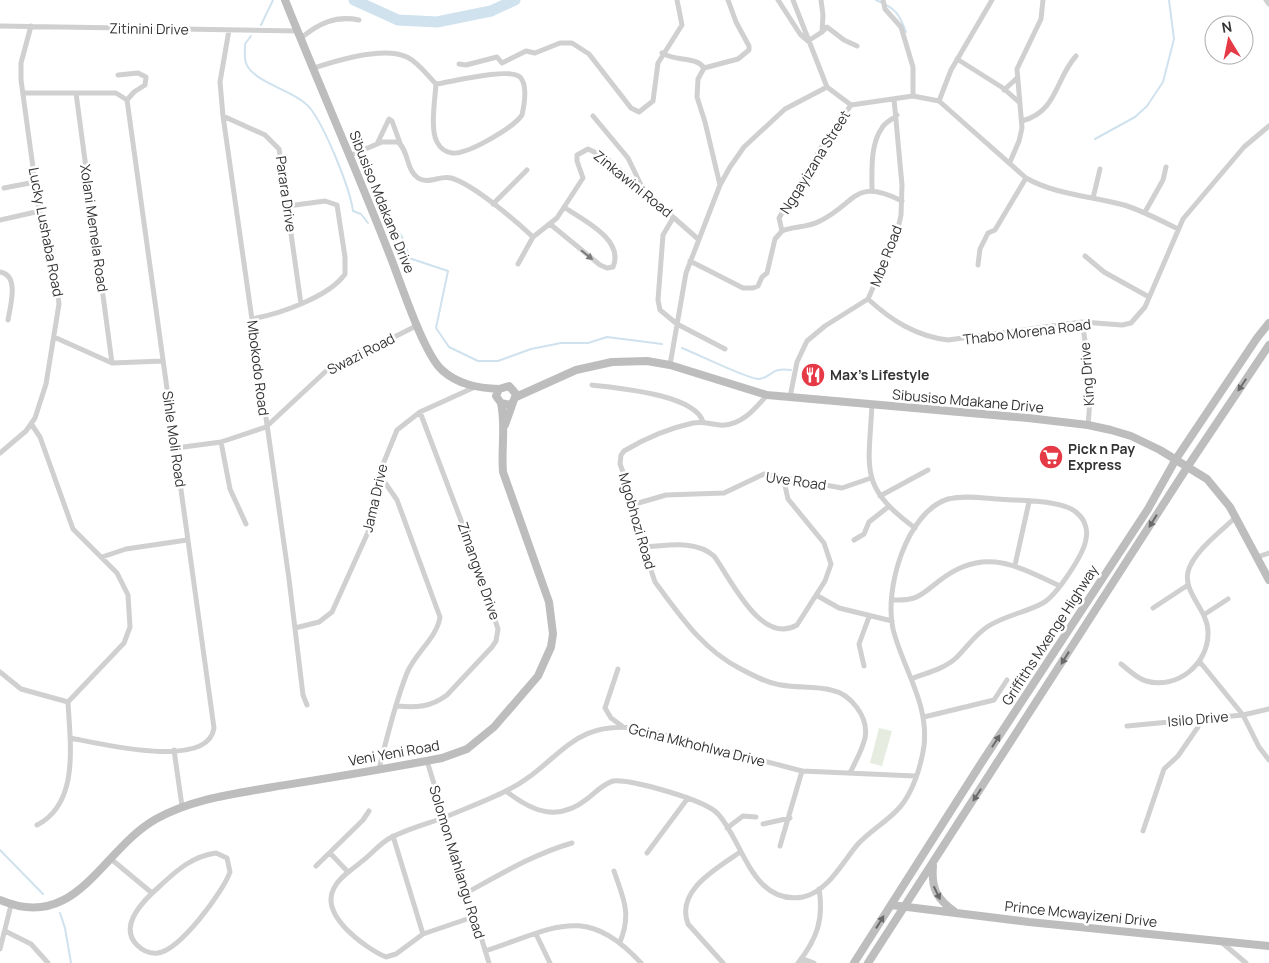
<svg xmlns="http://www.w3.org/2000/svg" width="1269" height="963" font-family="Manrope,sans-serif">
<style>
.green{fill:#e6ecdf}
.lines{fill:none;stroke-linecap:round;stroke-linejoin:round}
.stream{stroke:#cfe2ee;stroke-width:2}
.river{stroke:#cfe2ee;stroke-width:11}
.street{stroke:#d0d0d0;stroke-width:5}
.secondary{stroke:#bdbdbd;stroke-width:8}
.oneway{fill:#7a7a7a}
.oneway2{fill:#6a6a6a}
.labels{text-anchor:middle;stroke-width:5;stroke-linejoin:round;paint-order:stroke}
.street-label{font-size:14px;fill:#333;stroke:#fff}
.poi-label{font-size:14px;font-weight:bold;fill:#333;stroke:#fff;text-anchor:start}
</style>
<rect width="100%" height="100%" fill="#fff"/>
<!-- green -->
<path class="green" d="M879 728 892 731 882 766 870 763Z"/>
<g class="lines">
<!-- stream -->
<path class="stream" d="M876 0C895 8 899 13 906 32
M261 25 273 0
M251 36 245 44C245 50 244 58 246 63 253 83 295 90 310 108 325 127 350 188 353 211L361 214 368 223
M1095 139 1135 117 1147 106 1163 82 1174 39 1169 0
M384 225C402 226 405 244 409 258L448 271 436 328 449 347 478 361H498L531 349 561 343H588L607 337 662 344
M682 348C695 353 750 380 759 379 773 377 770 367 791 370
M0 850 43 894
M60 913 65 928 71 963"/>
<!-- river -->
<path class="river" d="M354 0 398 20 437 22 491 11 515 0"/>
<!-- street -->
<path class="street" d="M778 0 800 34 808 41 822 32 823 15 821 0
M793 0 827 87
M883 0 885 9 901 27 913 67V96
M1266 0 1269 4
M0 26 298 31
M229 30 220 82 223 116 289 579 303 695 307 705
M822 32 827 27 844 40 857 46
M301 38C318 24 335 15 359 20
M662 53C676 62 696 56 704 68
M957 59 1003 88 1020 103
M459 64 466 65 497 57 502 63 526 51 535 53 560 43H572L589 54 631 108 639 112 653 101 658 63 682 25 677 0
M314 68C338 60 384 46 407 57 419 63 427 75 436 84 435 99 430 130 437 142 440 148 445 152 452 153 467 155 513 128 522 115 524 106 528 85 520 77 509 67 451 82 436 84
M118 75 138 73 146 77 145 85 134 92 127 100
M1004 90 1017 78
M23 93H116L127 100 214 728C208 771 98 743 70 738
M76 93 112 363
M939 101 951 70 992 0
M851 105 913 96 939 101 1026 178C1056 195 1092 196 1124 205 1143 211 1160 220 1178 229
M223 116 265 135 279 149 301 304
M593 116 628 158 642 187
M1022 121C1058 111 1055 79 1076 56
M377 144 389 119 392 121 400 143
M351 155 382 142H398C409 151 406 170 418 178 428 185 440 175 451 178 473 184 516 221 533 237
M1010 162 1019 141 1022 128 1017 69 1041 19 1043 0
M720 185 705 122 697 97 698 79 704 68 738 59 749 50V46L736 22 728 0
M4 188 35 182
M872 191C872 172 870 144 882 128 885 122 892 120 897 115
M1093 198 1100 169
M493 204 527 170
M1145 212 1163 180 1166 167
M673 218 663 235 658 300 660 310 677 324 725 349
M0 220 40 211
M550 224 600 265 607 268 613 267C625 239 581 219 564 207
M782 231C794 226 807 228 820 221 857 203 853 177 902 201
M1085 256 1104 272 1149 297
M690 261 743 288H753L758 286 762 277 767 273 775 239 782 231 779 218 822 146 851 105
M518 264 533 237 557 218 583 178 577 161V155L588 149 605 157 698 239
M978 265 980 249 988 233 995 230 1026 178
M0 272C20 275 10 307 8 320
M868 299C892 321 916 336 948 340L1082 322 1122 325 1131 323 1145 307 1183 219 1244 147 1269 126
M252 319C279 314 329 297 345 274V257L337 205 325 201 288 206
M1082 322C1088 357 1092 390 1088 425
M54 337 112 363 163 361
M670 365 686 273 720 185 730 167 744 147 785 109 827 87 851 105
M592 385C616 388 695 394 703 422
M767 395C755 409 740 427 720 425 710 424 703 421 693 423 670 428 644 439 624 451L621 455 620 464 635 504 640 537 655 582C680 615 701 648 739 668 752 675 767 683 781 685 798 688 815 686 831 690 851 694 869 717 865 738 862 751 855 762 850 773
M790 397 797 362 807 341 825 326 868 299 897 233 901 215 902 185 894 99
M872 404C869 469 858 486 915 528
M32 425 40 437 73 529 117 573 128 595 130 627 124 643 68 702C70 743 80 803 37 825
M221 442 230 489 246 524
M176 448 221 442 266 427 325 372 418 325
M0 453 26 431 35 418 46 384 59 304 57 285 38 204 21 80V63L31 26
M880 496 928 470
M635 504 666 495 724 493 764 474 842 488 871 478
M854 540 864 534 869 522 888 507
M644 547C666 546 695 539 714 556 731 579 761 646 797 625L825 581 831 564 824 543 788 499 783 477
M102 557 126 549 187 540
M1257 557 1269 553
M1015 565 1029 502
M816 595 839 608 892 621
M892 600C917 601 920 596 939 581 983 546 1015 565 1060 586
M1153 608 1188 585
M1205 614 1228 599
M295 628 319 622 332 612 369 530 379 474 397 430 420 412 475 387
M1200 662 1243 715 1259 747 1269 760
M1121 664C1129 670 1136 678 1146 681 1177 690 1209 664 1208 632 1208 610 1183 593 1188 572 1192 553 1222 530 1236 517
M864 666 859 644 869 617
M618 669 605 708 611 718 622 726
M0 672 21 689 68 702
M397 706C416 708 431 707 447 695L492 647 496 641 498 629 473 552 420 412
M924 717 994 700 1007 680
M1127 726 1243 715 1269 709
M174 750 182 806
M427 761 489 963
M379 769C387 737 395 703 407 673 415 653 437 638 440 617L397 500 379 474
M506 791C533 812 558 822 587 799 596 792 603 784 613 781 631 779 706 800 718 814 743 841 752 906 803 897 828 892 843 861 858 844 871 830 888 821 900 807 913 792 921 766 924 746 929 703 903 669 893 629 884 590 906 512 948 499 964 495 982 498 998 499 1018 501 1065 499 1078 514 1085 520 1088 530 1086 539 1084 554 1057 595 1043 603 1025 613 1005 615 987 627 975 635 967 647 956 658 944 669 926 673 911 679
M763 824 790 818
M727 828 743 816 756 817
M1143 831 1164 769 1178 756 1198 727 1200 719
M393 836 423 934
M780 846 802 771
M216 853 227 858 230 872C223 892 180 950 158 953 150 954 142 950 137 945 117 925 146 898 161 885 177 870 193 856 216 853Z
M330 853 348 872
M647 853 688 798
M111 859 152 893
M316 866 363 820 369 811
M614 871C623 898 632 913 620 942
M466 893C501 874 534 854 572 843
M473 917 423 934 396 954 386 957C365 948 319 915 334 888 339 877 352 870 361 862 371 855 379 844 390 838 407 829 426 824 443 818 464 809 486 801 506 791 562 763 569 718 642 729L802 771 915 776
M5 931 31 944 48 963
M536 934 550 963
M1220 941 1246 963
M0 949 11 905
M485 951C553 929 585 902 641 963
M799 962 806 960 814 963
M723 963 688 924C675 890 718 868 740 852
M798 963C817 939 824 919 819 889"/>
<!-- secondary -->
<path class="secondary" d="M285 0C319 85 356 168 389 253 400 280 423 353 442 370 458 385 479 388 499 389
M516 397 576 370 612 362 647 361 670 365 767 395 1028 418 1088 425 1111 430 1131 436 1160 450 1207 479 1230 507 1269 580
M505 425 516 394 509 386 499 389 496 396 501 403 509 405 513 402
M933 866C931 889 937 899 955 912
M0 900C77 933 101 850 156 819 192 799 233 794 273 787 329 778 386 769 442 758L467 749 494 727 538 676 551 647 553 634 549 602 503 472C501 449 506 427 501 403
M891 905 1029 922 1269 946
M854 963 980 765 1148 509 1176 459 1257 338 1269 323
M868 963 1188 466 1269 345"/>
</g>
<!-- one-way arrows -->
<defs><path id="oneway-solid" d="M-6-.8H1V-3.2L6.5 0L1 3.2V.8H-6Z" transform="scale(1.25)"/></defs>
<use class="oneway" href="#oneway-solid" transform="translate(587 255) rotate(39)"/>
<g class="oneway2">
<use href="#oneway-solid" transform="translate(1242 385) rotate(124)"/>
<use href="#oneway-solid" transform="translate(1153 521) rotate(122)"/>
<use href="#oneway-solid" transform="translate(1065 658) rotate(122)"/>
<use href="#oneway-solid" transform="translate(996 741) rotate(-57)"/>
<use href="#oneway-solid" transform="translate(977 795) rotate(123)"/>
<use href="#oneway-solid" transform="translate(937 893) rotate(64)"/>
<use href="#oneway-solid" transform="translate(880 922) rotate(-58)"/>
</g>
<!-- icons -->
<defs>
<g id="restaurant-disc" transform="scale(1.25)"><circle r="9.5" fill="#e63946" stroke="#fff"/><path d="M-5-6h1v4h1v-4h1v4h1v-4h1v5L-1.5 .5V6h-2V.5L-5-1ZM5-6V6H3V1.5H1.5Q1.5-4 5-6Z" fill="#fff"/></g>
<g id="supermarket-disc" transform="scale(1.25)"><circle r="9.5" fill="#e63946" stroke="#fff"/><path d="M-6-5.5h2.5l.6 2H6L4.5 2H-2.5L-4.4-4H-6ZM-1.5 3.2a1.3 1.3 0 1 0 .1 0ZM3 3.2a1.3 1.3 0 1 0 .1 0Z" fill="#fff"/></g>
</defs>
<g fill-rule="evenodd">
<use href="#restaurant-disc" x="813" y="375"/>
<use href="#supermarket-disc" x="1051" y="457"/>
</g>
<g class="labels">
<!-- street labels -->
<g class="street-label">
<text transform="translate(149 29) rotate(1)" y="5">Zitinini Drive</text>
<text transform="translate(815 162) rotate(-58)" y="5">Ngqayizana Street</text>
<text transform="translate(633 184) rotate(39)" y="5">Zinkawini Road</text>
<text transform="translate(286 194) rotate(82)" y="5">Parara Drive</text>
<text transform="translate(382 202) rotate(68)" y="5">Sibusiso Mdakane Drive</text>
<text transform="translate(94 228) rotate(82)" y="5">Xolani Memela Road</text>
<text transform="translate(46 232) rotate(79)" y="5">Lucky Lushaba Road</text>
<text transform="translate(886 256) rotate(-69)" y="5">Mbe Road</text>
<text transform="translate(1027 332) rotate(-7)" y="5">Thabo Morena Road</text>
<text transform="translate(361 354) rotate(-27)" y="5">Swazi Road</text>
<text transform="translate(258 368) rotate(83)" y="5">Mbokodo Road</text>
<text transform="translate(1087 374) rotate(-94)" y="5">King Drive</text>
<text transform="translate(968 401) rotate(5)" y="5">Sibusiso Mdakane Drive</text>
<text transform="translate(174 439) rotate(82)" y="5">Sihle Moli Road</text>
<text transform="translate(796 481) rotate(8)" y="5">Uve Road</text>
<text transform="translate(375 498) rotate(-77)" y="5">Jama Drive</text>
<text transform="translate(637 521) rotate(74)" y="5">Mgobhozi Road</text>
<text transform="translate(479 571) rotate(71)" y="5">Zimangwe Drive</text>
<text transform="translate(1050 635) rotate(-57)" y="5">Griffiths Mxenge Highway</text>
<text transform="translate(1198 719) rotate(-5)" y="5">Isilo Drive</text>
<text transform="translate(697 745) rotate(14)" y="5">Gcina Mkhohlwa Drive</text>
<text transform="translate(394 753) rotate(-10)" y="5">Veni Yeni Road</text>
<text transform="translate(457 862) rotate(73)" y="5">Solomon Mahlangu Road</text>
<text transform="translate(1081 914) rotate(6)" y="5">Prince Mcwayizeni Drive</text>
</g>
<!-- poi labels -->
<g class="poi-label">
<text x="830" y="380">Max's Lifestyle</text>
<text x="1068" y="454">Pick n Pay<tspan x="1068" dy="16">Express</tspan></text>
</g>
</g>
<!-- north arrow -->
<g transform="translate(1229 40) rotate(350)"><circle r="24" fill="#ffffff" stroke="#adadad"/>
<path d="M0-4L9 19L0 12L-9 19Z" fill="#e63946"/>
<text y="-8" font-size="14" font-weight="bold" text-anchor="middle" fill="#333333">N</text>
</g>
</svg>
